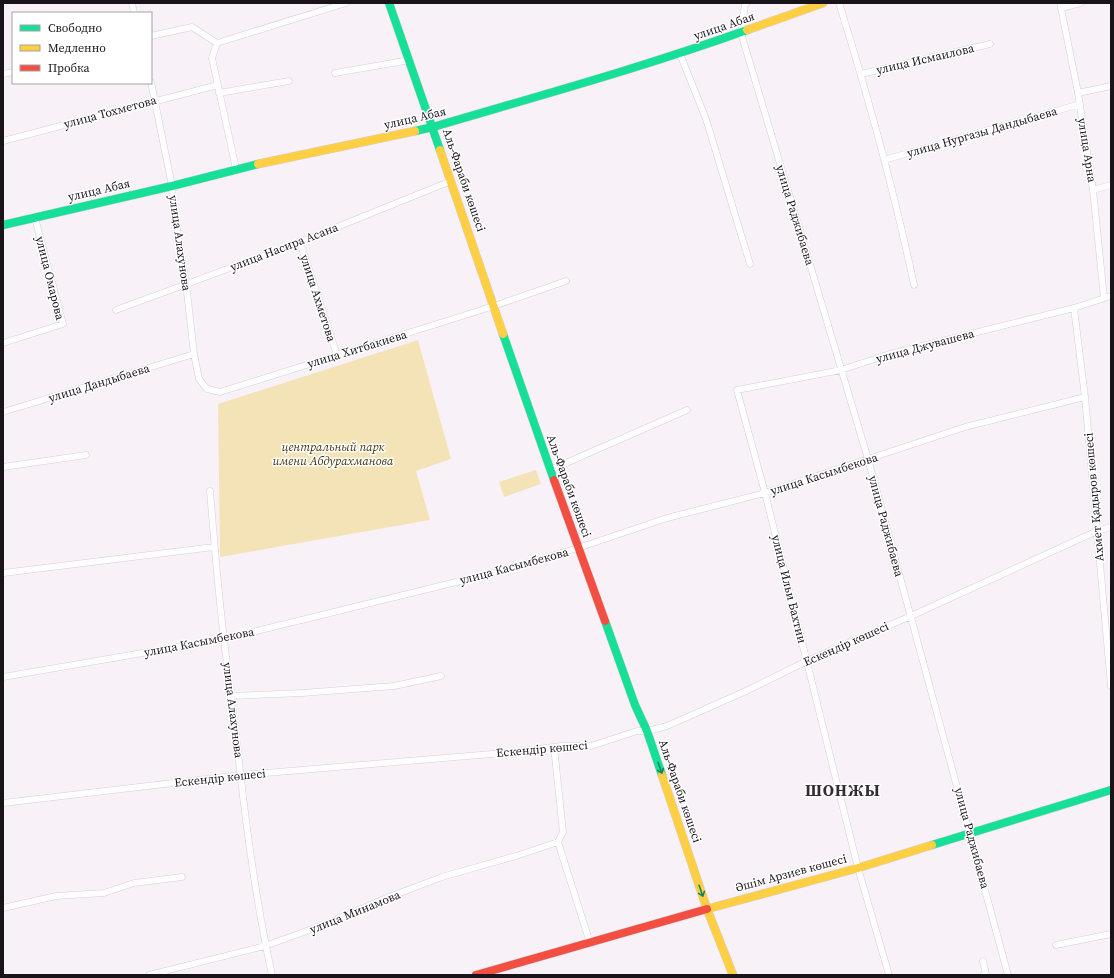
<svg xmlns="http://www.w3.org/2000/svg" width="1114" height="978" font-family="'Source Serif 4',serif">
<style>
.green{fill:#f5e3b8}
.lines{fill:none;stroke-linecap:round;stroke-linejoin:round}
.street-casing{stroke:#d5d0d5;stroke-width:7}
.fast-casing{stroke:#d5d0d5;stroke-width:9}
.slow-casing{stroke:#d5d0d5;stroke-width:9}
.jam-casing{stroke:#d5d0d5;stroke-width:9}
.street{stroke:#fefdfe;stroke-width:6}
.fast{stroke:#16e098;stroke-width:8}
.slow{stroke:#ffcf43;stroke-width:8}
.jam{stroke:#f24e42;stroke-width:8}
.oneway{stroke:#17845f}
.labels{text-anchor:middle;stroke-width:3;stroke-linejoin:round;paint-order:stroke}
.street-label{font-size:12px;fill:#191419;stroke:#fff}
.park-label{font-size:12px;font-style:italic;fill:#42350d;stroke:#fff}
.district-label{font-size:16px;font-weight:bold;letter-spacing:1px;fill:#352b34;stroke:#fff}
</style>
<rect width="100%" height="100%" fill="#f8f2f8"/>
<!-- green -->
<path class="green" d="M418 340 451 459 416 471 430 520 220 557 218 404Z
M536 470 541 484 504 497 499 482Z"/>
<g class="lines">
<!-- street casing -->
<g class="street-casing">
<path id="street" d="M132 3 134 13
M747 3 745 5 741 33 868 459 1008 975
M839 3C868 96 894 190 914 285
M1060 3 1078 93 1093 190 1104 298
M1061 8 1081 3
M151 36 192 27 217 43 346 3
M217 43 212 58 236 169
M680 54 706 119 750 264
M335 73 410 60
M3 74 13 72
M861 74 990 44
M151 82 172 186 173 205 186 283 194 354 199 379 207 389 220 392 494 306 566 281
M219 93 289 81
M1078 93 1111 86
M3 141 218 85
M884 160 1080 104
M1093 190 1111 185
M300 242 337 355
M1074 308 1085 397 1111 686
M116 310 295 244 451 181
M3 343 63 324 35 218
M3 412 194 354
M3 467 86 455
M550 470 687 410
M210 491C214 540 218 590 224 639 227 668 231 697 235 726 244 809 254 893 272 975
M3 573 214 547
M3 677 224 639 501 571 578 548 667 518 765 493 965 427 1085 397
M231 696 302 693 394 686 441 676
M554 747 563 832 558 842 590 943
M3 803 241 775 516 752 561 746H591L637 731H647L667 726 746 691 807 661 911 616 1097 531 1111 527
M3 908 56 896 104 893 134 883 182 877
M1056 945 1111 934
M983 961 986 974 983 975
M149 975 265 946 326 924 389 897 442 877 516 856 558 842
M889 975 858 868 765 493 737 390 841 370 890 354 1074 308 1111 296"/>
</g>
<!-- fast casing -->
<g class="fast-casing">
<path id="fast" d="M389 3 440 150
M415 131 433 127C538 96 644 67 747 30
M3 225 172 186 258 164
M503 334 554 480
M605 621 635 705 647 731 662 775
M932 845 1111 790"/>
</g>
<!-- slow casing -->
<g class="slow-casing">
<path id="slow" d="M747 30 823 3
M440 150 503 334
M258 164 415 131
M662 775 707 909 733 975
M707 909 858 868 932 845"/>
</g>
<!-- jam casing -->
<g class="jam-casing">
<path id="jam" d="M554 480 605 621
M476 975 707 909"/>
</g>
<!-- street -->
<use href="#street" class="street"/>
<!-- fast -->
<use href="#fast" class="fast"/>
<!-- slow -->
<use href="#slow" class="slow"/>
<!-- jam -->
<use href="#jam" class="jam"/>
</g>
<!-- one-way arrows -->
<defs><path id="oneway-shaft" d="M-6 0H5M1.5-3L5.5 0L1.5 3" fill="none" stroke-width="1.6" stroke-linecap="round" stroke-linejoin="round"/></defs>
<g class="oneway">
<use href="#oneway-shaft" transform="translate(660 768) rotate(71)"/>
<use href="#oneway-shaft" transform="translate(701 891) rotate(71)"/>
</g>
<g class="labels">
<!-- street labels -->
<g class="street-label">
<text transform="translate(724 26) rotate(-19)" y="4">улица Абая</text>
<text transform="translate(925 59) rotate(-13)" y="4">улица Исмаилова</text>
<text transform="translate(110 112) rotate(-15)" y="4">улица Тохметова</text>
<text transform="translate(415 118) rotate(-13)" y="4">улица Абая</text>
<text transform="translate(982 132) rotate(-16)" y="4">улица Нургазы Дандыбаева</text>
<text transform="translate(1087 150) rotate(81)" y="4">улица Арна</text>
<text transform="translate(464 180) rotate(71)" y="4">Аль-Фараби көшесі</text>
<text transform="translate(99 190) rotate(-13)" y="4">улица Абая</text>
<text transform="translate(795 215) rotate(73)" y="4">улица Раджибаева</text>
<text transform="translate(180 243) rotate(82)" y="4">улица Алахунова</text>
<text transform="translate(284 247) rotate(-21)" y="4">улица Насира Асана</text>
<text transform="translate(50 278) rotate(76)" y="4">улица Омарова</text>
<text transform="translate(318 298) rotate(72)" y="4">улица Ахметова</text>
<text transform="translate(925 346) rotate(-15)" y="4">улица Джувашева</text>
<text transform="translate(357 349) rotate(-17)" y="4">улица Хитбакиева</text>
<text transform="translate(99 383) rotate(-17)" y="4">улица Дандыбаева</text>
<text transform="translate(824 474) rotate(-18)" y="4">улица Касымбекова</text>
<text transform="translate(569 486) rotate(70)" y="4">Аль-Фараби көшесі</text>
<text transform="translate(1094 497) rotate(-95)" y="4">Ахмет Қадыров көшесі</text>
<text transform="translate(886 526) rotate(75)" y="4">улица Раджибаева</text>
<text transform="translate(514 566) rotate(-15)" y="4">улица Касымбекова</text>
<text transform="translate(789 589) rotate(76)" y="4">улица Ильи Бахтии</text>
<text transform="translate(199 642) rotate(-11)" y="4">улица Касымбекова</text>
<text transform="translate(846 644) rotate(-24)" y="4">Ескендір көшесі</text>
<text transform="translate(233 710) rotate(83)" y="4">улица Алахунова</text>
<text transform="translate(542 749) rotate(-5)" y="4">Ескендір көшесі</text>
<text transform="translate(220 778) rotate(-6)" y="4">Ескендір көшесі</text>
<text transform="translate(680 791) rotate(71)" y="4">Аль-Фараби көшесі</text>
<text transform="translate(972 838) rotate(75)" y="4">улица Раджибаева</text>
<text transform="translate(791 873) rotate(-15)" y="4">Әшім Арзиев көшесі</text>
<text transform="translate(355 912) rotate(-22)" y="4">улица Минамова</text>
</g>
<!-- park labels -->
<g class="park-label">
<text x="333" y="451">центральный парк<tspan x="333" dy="14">имени Абдурахманова</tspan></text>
</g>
<!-- district labels -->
<g class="district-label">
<text x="843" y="796">ШОНЖЫ</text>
</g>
</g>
<!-- border -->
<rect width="1114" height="978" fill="none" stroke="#191419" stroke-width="8"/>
<!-- legend -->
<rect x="12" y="12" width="140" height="72" fill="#ffffff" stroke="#a3a1a3"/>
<rect x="20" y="25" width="20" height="6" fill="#16e098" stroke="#a3a1a3"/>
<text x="48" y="32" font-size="12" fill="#191419">Свободно</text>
<rect x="20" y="45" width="20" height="6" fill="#ffcf43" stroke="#a3a1a3"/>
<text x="48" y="52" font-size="12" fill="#191419">Медленно</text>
<rect x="20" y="65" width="20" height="6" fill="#f24e42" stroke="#a3a1a3"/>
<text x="48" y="72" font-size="12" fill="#191419">Пробка</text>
</svg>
